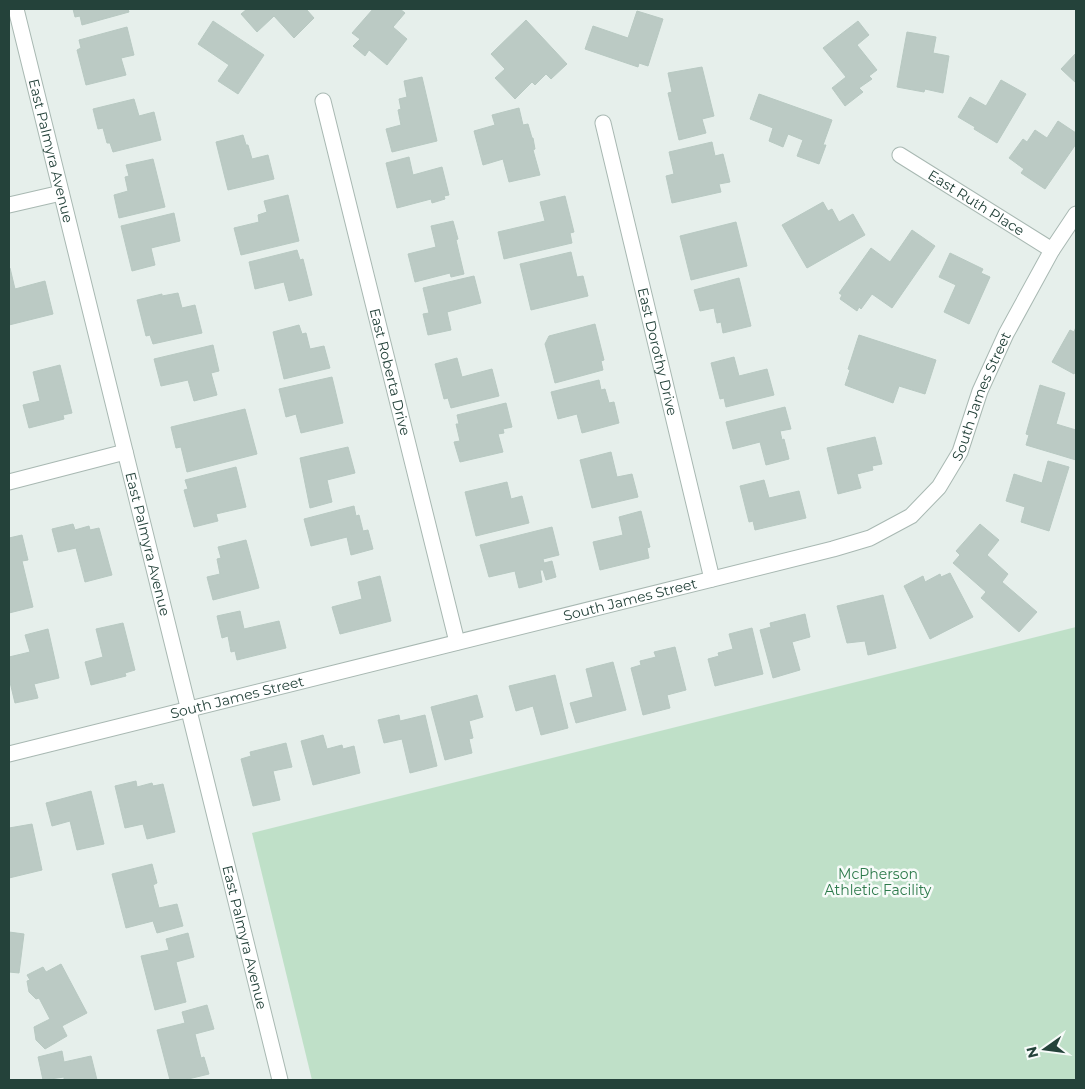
<svg xmlns="http://www.w3.org/2000/svg" width="1085" height="1089" font-family="Montserrat,sans-serif">
<style>
.green{fill:#bfe0c8}
.building{fill:#bbcac4;stroke:#b8c9c2}
.lines{fill:none;stroke-linecap:round;stroke-linejoin:round}
.minor-casing{stroke:#a8b8b2;stroke-width:17}
.tertiary-casing{stroke:#a8b8b2;stroke-width:17}
.minor{stroke:#fff;stroke-width:15}
.tertiary{stroke:#fff;stroke-width:15}
.labels{text-anchor:middle;stroke-width:5;stroke-linejoin:round;paint-order:stroke}
.street-label{font-size:14px;fill:#24423a;stroke:#f7fbf9}
.park-label{font-size:14px;fill:#2d7a4b;stroke:#f7fbf9}
</style>
<rect width="100%" height="100%" fill="#e6efeb"/>
<!-- green -->
<path class="green" d="M1076 627V1080H312L252 833Z"/>
<!-- building -->
<path class="building" d="M73 9H128L129 12 82 25 80 16 75 17Z
M247 9H306L314 18 294 38 274 16 257 32 241 14Z
M373 9H400L405 13 393 27 407 39 387 65 369 50 365 56 353 46 360 39 352 33Z
M637 11 663 19 648 66 639 63 638 67 585 49 593 26 628 38Z
M526 20 567 64 551 79 546 74 535 85 532 82 515 99 495 78 505 69 491 54Z
M213 21 264 55 238 94 218 81 229 65 198 44Z
M858 21 869 35 857 45 877 70 869 76 872 79 859 88 863 92 845 106 832 88 846 77 823 48Z
M127 27 134 55 121 58 126 75 86 85 77 50 81 48 79 40Z
M907 32 936 37 933 53 949 56 943 93 925 89 924 92 897 87Z
M1076 53V83L1061 69Z
M702 67 714 116 702 119 706 133 679 140 668 93 672 92 668 73Z
M422 77 437 141 392 152 386 129 401 125 398 110 401 109 399 99 407 97 404 81Z
M1001 80 1026 94 997 143 974 129 975 127 958 117 970 97 986 106Z
M759 94 832 120 823 145H826L819 164 797 156 803 140 788 134 783 147 769 141 773 128 750 119Z
M134 99 139 116 154 112 161 140 113 152 110 143H107L103 128 98 129 93 109Z
M519 108 523 125 528 124 532 138H533L535 149 533 150 540 175 509 182 503 159 483 165 474 131 495 125 492 115Z
M1058 121 1076 133V144L1045 189 1021 173 1024 169 1009 158 1023 139 1027 142 1035 130 1047 138Z
M243 135 246 145H248L252 159 268 155 274 179 228 190 216 142Z
M712 142 715 156 723 154 730 182 719 184 721 192 672 203 666 176 674 174 669 152Z
M409 157 413 175 442 167 449 195 444 196 445 199 432 203 431 199 397 208 386 163Z
M153 159 165 207 119 218 114 195 128 191 125 177 129 176 126 165Z
M288 195 299 241 241 255 234 228 259 222 258 215 267 212 264 201Z
M565 196 574 232 570 233 572 243 504 259 498 232 545 221 540 202Z
M823 202 828 211 832 209 839 222 853 214 865 235 807 268 782 225Z
M174 213 180 241 151 248 155 265 132 271 121 226Z
M453 221 458 239 456 240 464 274 451 277 450 273 415 282 408 254 436 247 431 226Z
M736 222 747 266 691 280 680 236Z
M912 230 935 246 892 308 872 294 861 309 859 307 857 311 840 299 842 295 839 293 871 248 890 262Z
M297 250 300 260 303 259 312 295 289 301 284 282 255 289 249 262Z
M571 252 577 277 583 276 588 296 531 310 520 264Z
M950 253 983 269 981 273 990 277 969 324 944 312 956 285 939 277Z
M9 268H10L15 289 45 281 53 314 9 325Z
M474 276 481 303 447 312 451 330 428 335 423 314 429 313 423 288Z
M739 278 751 326 723 333 721 322 717 323 714 308 700 311 694 290Z
M178 293 182 308 195 305 202 333 153 344 150 335 146 336 137 300 162 294V296Z
M595 324 604 360 601 361 603 370 555 383 545 344 549 336Z
M299 325 302 334 306 333 310 349 324 346 330 368 284 379 273 332Z
M1076 327V370L1074 374 1052 362 1070 330 1074 332Z
M859 335 936 360 925 394 899 386 893 403 845 385 850 370 848 369Z
M213 345 219 371 211 373 217 395 194 401 188 380 161 386 154 359Z
M734 357 739 376 767 369 774 395 726 407 724 398 720 399 711 363Z
M457 358 462 377 492 369 499 396 451 408 448 398 444 399 435 364Z
M60 365 72 413 63 415 64 419 29 428 23 405 40 401 33 372Z
M332 377 343 423 301 433 296 414 286 417 279 389Z
M599 380 601 390 605 389 609 403 614 402 619 423 582 433 577 414 558 419 551 392Z
M1040 385 1065 393 1056 424 1076 430V460L1026 445 1029 435 1026 434Z
M506 403 512 427 503 429 504 433 498 434 503 452 460 462 454 442 460 441 456 424H459L457 415Z
M785 407 791 429 780 431 782 440 784 439 789 459 766 465 760 442 733 449 726 422Z
M245 409 257 454 187 472 181 447 176 448 171 427Z
M875 437 882 464 872 466 873 470 857 474 861 488 838 494 827 448Z
M348 447 355 473 327 480 332 502 310 508 300 458Z
M611 452 617 477 632 474 638 497 592 508 580 460Z
M1048 461 1069 467 1049 531 1021 522 1025 507 1006 501 1014 474 1042 483Z
M236 467 246 507 216 514 218 521 194 527 184 490 188 489 185 480Z
M764 480 769 498 799 491 806 518 755 530 753 521 749 522 740 486Z
M507 482 511 499 522 496 529 523 476 536 465 492Z
M354 506 356 516 359 515 363 531 368 530 373 549 351 555 347 537 311 546 304 519Z
M641 511 650 547 647 548 649 558 600 570 593 542 623 535 619 517Z
M73 524 75 530 89 526 90 530 99 528 112 575 85 582 76 548 58 552 52 529Z
M980 524 999 540 987 555 1008 574 1002 582 1037 612 1019 632 981 598 986 592 953 563 960 555 956 551Z
M552 527 559 555 543 559 544 563 552 561 556 577 546 580 543 570H540L542 582 519 588 515 571 489 577 480 545Z
M22 535 28 560 22 561 33 607 9 613V538Z
M246 540 259 588 213 600 207 577 220 574 217 559 221 558 218 547Z
M950 573 973 617 930 639 904 586 923 576 925 582 940 574 941 577Z
M380 576 391 621 340 634 332 607 362 599 358 582Z
M883 595 896 648 868 655 865 641 847 643 837 606Z
M240 611 244 629 279 621 286 648 237 660 235 651 231 652 228 636 222 638 217 616Z
M805 614 810 637 792 642 800 670 773 678 760 630 771 627 770 623Z
M123 623 135 670 125 673 126 676 91 685 85 662 103 657 96 629Z
M752 628 763 674 715 686 708 659 719 656 718 653 733 649 729 634Z
M48 629 59 678 34 684 38 698 15 703 9 678V657L30 652 25 635Z
M675 647 686 690 667 695 670 708 643 715 631 668 641 665 640 661 656 657 654 652Z
M613 662 626 710 576 723 570 703 593 697 586 669Z
M555 675 568 728 541 735 533 706 516 711 509 686Z
M477 695 483 717 469 721 473 738 469 739 472 753 445 760 431 707Z
M399 715 400 721 425 715 437 766 410 773 402 739 384 743 378 720Z
M323 735 327 749 342 745 343 749 354 746 360 773 313 785 301 741Z
M286 743 292 767 273 771 280 800 253 806 241 759 251 756 250 752Z
M136 781 137 787 152 783 153 786 163 784 175 832 147 839 143 824 125 828 115 786Z
M91 791 104 844 77 850 70 821 52 826 46 803Z
M32 824 42 870 9 878V828Z
M152 864 157 883 153 885 159 908 177 904 183 926 157 933 153 921 126 928 112 874Z
M9 932 24 934 19 973 9 972Z
M188 933 194 957 176 962 186 1002 155 1010 141 956 169 950 166 939Z
M61 964 87 1013 62 1026 67 1036 45 1049 36 1040 34 1027 50 1019 39 998 36 999 29 992 27 981 30 980 27 975 43 967 46 972Z
M207 1005 214 1029 195 1034 201 1058 204 1057 209 1074 184 1080H170L157 1030 185 1023 182 1012Z
M62 1051 64 1062 91 1056 97 1080H64V1077L43 1080 38 1057Z"/>
<g class="lines">
<!-- minor casing -->
<g class="minor-casing">
<g id="minor">
<path id="s1" d="M323 101 457 642"/>
<path id="s2" d="M603 123 712 579"/>
<path id="s3" d="M900 155 1052 250"/>
<path d="M9 205 61 193"/>
<path d="M9 482 125 452"/>
<path id="s4" d="M9 754 833 549 870 538 911 516 939 487 960 452 980 391 1006 334 1052 250 1076 214"/>
</g>
</g>
<!-- tertiary casing -->
<g class="tertiary-casing">
<g id="tertiary">
<path id="s5" d="M16 9 280 1080"/>
</g>
</g>
<!-- minor -->
<use href="#minor" class="minor"/>
<!-- tertiary -->
<use href="#tertiary" class="tertiary"/>
</g>
<g class="labels">
<!-- street labels -->
<g class="street-label">
<text dy="5" stroke="none"><textPath href="#s5" startOffset="146">East Palmyra Avenue</textPath></text>
<text dy="5" stroke="none"><textPath href="#s3" startOffset="90">East Ruth Place</textPath></text>
<text dy="5" stroke="none"><textPath href="#s2" startOffset="235">East Dorothy Drive</textPath></text>
<text dy="5" stroke="none"><textPath href="#s1" startOffset="279">East Roberta Drive</textPath></text>
<text dy="5" stroke="none"><textPath href="#s4" startOffset="1075">South James Street</textPath></text>
<text dy="5" stroke="none"><textPath href="#s5" startOffset="551">East Palmyra Avenue</textPath></text>
<text dy="5" stroke="none"><textPath href="#s4" startOffset="640">South James Street</textPath></text>
<text dy="5" stroke="none"><textPath href="#s4" startOffset="235">South James Street</textPath></text>
<text dy="5" stroke="none"><textPath href="#s5" startOffset="956">East Palmyra Avenue</textPath></text>
</g>
<!-- park labels -->
<g class="park-label">
<text x="878" y="879">McPherson<tspan x="878" dy="16">Athletic Facility</tspan></text>
</g>
</g>
<!-- border -->
<rect width="1085" height="1089" fill="none" stroke="#24423a" stroke-width="20"/>
<!-- north arrow -->
<g transform="translate(1045 1049) rotate(256)" stroke="#f7fbf9" stroke-width="4" paint-order="stroke">
<path d="M0-4L9 19L0 12L-9 19Z" fill="#24423a"/>
<text y="-8" font-size="14" font-weight="bold" text-anchor="middle" fill="#24423a">N</text>
</g>
</svg>
